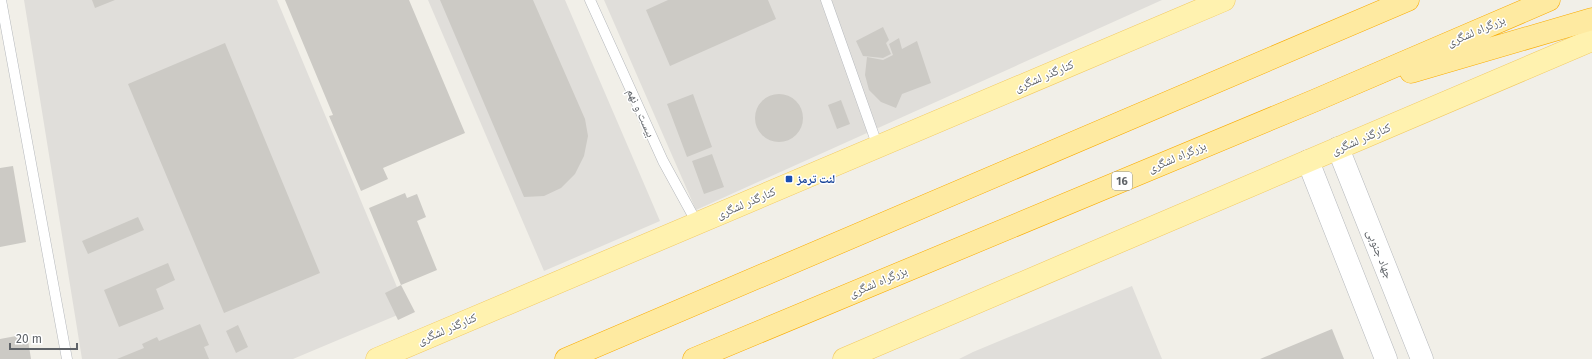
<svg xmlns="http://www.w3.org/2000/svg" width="1592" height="359" font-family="'Fira Sans','Noto Naskh Arabic',sans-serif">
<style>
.industrial{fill:#e0deda}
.building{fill:#cccac5}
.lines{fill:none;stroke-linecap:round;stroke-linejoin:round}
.service-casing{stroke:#b5b8bc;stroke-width:11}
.tertiary-casing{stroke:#b5b8bc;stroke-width:23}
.primary-casing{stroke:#f2c960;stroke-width:23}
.trunk-casing{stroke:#f9ab00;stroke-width:23}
.service{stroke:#fff;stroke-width:10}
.tertiary{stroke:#fff;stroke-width:22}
.primary{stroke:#fff2af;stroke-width:22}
.trunk{stroke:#feeaa1;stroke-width:22}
.transit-dot{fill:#1a4fb4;stroke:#fff;stroke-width:1.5}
.labels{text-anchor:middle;stroke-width:3;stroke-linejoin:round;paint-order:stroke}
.shield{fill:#fff;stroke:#8f9295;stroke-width:1}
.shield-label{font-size:11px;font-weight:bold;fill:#5f6368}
.street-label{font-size:12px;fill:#5f6368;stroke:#fff}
.transit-label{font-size:12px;font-weight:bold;fill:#164399;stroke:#fff;text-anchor:start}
</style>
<rect width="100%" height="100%" fill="#f1efe8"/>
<!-- industrial -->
<path class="industrial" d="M24 0H277L407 311 293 359H82Z
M428 0H565L660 221 544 271Z
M604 0H1162L696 210Z
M1132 286 1162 359H959L973 352Z"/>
<!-- building -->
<path class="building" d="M92 0H115L95 8Z
M285 0H409L465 133 383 168 388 179 361 191 329 116 333 115Z
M440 0H533L585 119 588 136 584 156 575 174 561 188 544 196 524 197Z
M668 0H768L776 19 670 66 646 10Z
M883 27 889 40 886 43 891 54 883 58 863 56 856 41Z
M899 38 902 49 917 41 931 83 902 94 896 108 881 102 869 90 865 75 867 57 883 60 893 55 889 44Z
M225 43 320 273 224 313 128 84Z
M755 118a24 24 0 1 1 48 0a24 24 0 1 1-48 0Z
M693 94 712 147 687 157 667 104Z
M841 100 850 124 837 129 828 105Z
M712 154 724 187 704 194 692 161Z
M13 166 26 242 0 247V168Z
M405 193 407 198 417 194 426 217 417 221 437 270 401 285 369 208Z
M138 217 144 230 88 254 82 241Z
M168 263 175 280 156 289 164 309 119 327 104 290Z
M401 285 415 312 398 320 385 293Z
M200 324 209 345 204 347 209 359H117L144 348 142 344 157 337 159 341Z
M238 325 248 347 236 353 226 331Z
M1332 329 1344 359H1260Z
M27 334 31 359H0V339Z"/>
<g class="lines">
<!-- service casing -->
<g class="service-casing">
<path id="service" d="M1 0 67 359
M590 0 663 161 697 223
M826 0 878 147"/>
</g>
<!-- tertiary casing -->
<g class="tertiary-casing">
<path id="tertiary" d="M1338 148 1422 359
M1308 161 1386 359"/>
</g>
<!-- primary casing -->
<g class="primary-casing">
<path id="primary" d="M377 359 1224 0
M844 359 1592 40"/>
</g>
<!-- trunk casing -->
<g class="trunk-casing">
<path id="trunk" d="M1411 72 1592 19
M566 359 1408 0
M694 359 1316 100 1549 0"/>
</g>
<!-- service -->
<use href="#service" class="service"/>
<!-- tertiary -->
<use href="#tertiary" class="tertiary"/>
<!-- primary -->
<use href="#primary" class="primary"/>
<!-- trunk -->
<use href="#trunk" class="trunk"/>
</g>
<!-- markers -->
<rect class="transit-dot" x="785" y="175" width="8" height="8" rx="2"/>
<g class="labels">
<!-- shield labels -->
<rect class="shield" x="1112" y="172" width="20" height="18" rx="3"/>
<g class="shield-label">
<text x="1122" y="185">16</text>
</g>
<!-- street labels -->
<g class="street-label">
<text transform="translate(1476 31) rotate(-23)" y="4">بزرگراه لشگری</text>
<text transform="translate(1044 76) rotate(-23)" y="4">کنارگذر لشگری</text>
<text transform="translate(641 113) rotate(66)" y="4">بیست و نهم</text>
<text transform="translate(1361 139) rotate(-23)" y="4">کنارگذر لشگری</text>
<text transform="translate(1177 157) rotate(-23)" y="4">بزرگراه لشگری</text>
<text transform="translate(746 203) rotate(-23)" y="4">کنارگذر لشگری</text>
<text transform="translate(1380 254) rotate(68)" y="4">جهاد جنوبی</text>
<text transform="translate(878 282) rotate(-23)" y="4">بزرگراه لشگری</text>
<text transform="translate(447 329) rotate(-23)" y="4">کنارگذر لشگری</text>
</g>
<!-- transit labels -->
<g class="transit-label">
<text x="797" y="183">لنت ترمز</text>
</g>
</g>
<!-- scale -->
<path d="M10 343v6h67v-6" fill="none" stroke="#5f6368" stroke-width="2"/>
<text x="16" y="343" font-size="12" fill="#5f6368" stroke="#ffffff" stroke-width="3" paint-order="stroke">20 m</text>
</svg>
